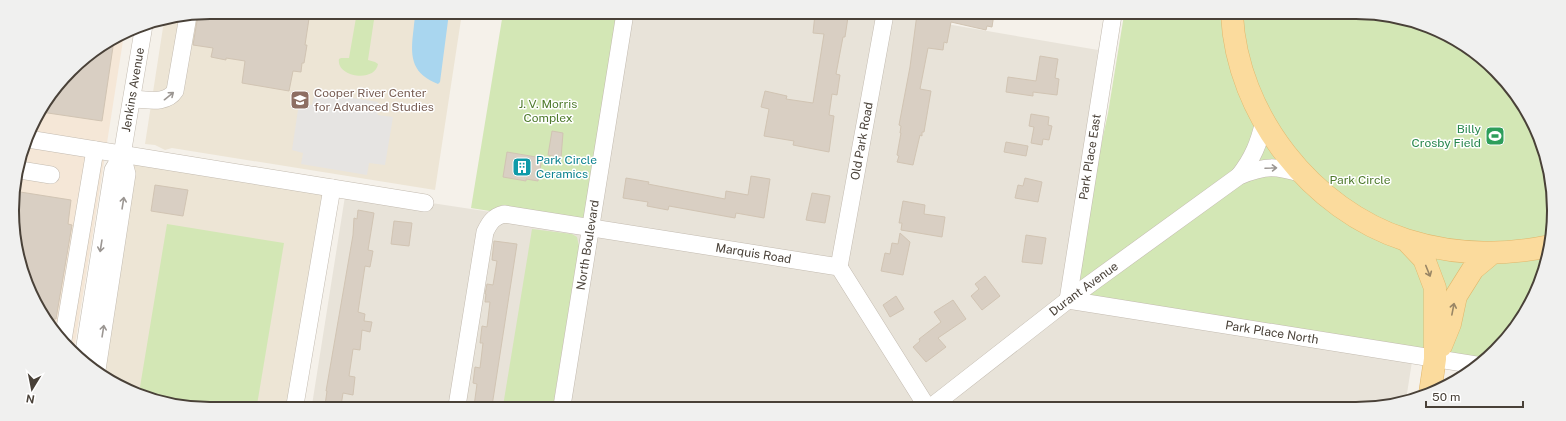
<svg xmlns="http://www.w3.org/2000/svg" width="1566" height="421" font-family="'Public Sans',sans-serif">
<style>
.residential{fill:#e8e3d9}
.commercial{fill:#f5e7d7}
.education{fill:#ede5d5}
.green{fill:#d3e7b5}
.parking{fill:#e6e4e2}
.water{fill:#a9d6ef}
.building{fill:#d9cfc3;stroke:#d1c4b3}
.lines{fill:none;stroke-linecap:round;stroke-linejoin:round}
.minor-casing{stroke:#c3bbb0;stroke-width:18}
.major-casing{stroke:#e1b76c;stroke-width:23}
.minor{stroke:#fff;stroke-width:17}
.major{stroke:#fbdb9d;stroke-width:22}
.oneway{stroke:#9b9692}
.oneway2{stroke:#998665}
.labels{text-anchor:middle;stroke-width:3;stroke-linejoin:round;paint-order:stroke}
.street-label{font-size:12px;fill:#494138;stroke:#fff}
.education-label{font-size:12px;fill:#785e54;stroke:#fff;text-anchor:start}
.park-label{font-size:12px;fill:#4e7a2c;stroke:#fff}
.leisure-label{font-size:12px;fill:#27864d;stroke:#fff;text-anchor:end}
.culture-label{font-size:12px;fill:#0d838f;stroke:#fff;text-anchor:start}
.rim{fill:none;stroke:#494138;stroke-width:2}
</style>
<rect width="100%" height="100%" fill="#f5f1ea"/>
<!-- residential -->
<path class="residential" d="M625 13 888 14 1098 50 1090 110 1068 300 1413 355 1406 400 1381 407 312 405 346 190 504 214Z"/>
<!-- commercial -->
<path class="commercial" d="M124 34 94 226 74 350 53 331 19 262 12 197 33 123 79 61Z"/>
<!-- education -->
<path class="education" d="M211 12 462 13 435 190 172 148 165 150 155 145 145 144 164 21Z
M122 155 332 188 295 405H172L111 382 97 370Z"/>
<!-- green -->
<path class="green" d="M357 12 375 13 368 60 375 62 378 64C375 83 336 77 339 59L341 58H349Z
M503 13H625L590 227 471 208Z
M1124 15 1394 16 1466 45 1520 100 1550 172V249L1533 298 1496 351 1476 365 1068 300 1108 113Z
M167 224 284 243 257 405H172L139 393Z
M532 229 572 234 577 237 579 246 553 406H503Z"/>
<!-- parking -->
<path class="parking" d="M315 92 378 102 377 112 378 115 393 117 385 165 369 163 367 175 301 164 303 153 292 150 299 103 312 105Z"/>
<!-- water -->
<path class="water" d="M416 13H449L440 82 438 84C413 74 410 59 413 34 414 27 414 20 416 13Z"/>
<!-- building -->
<path class="building" d="M210 12H310L305 45H307L304 63H302L301 72 293 71 289 91 242 83 245 61 226 58V60L211 57 213 48 193 45 198 15Z
M815 14 848 17 845 37H843L836 74 840 75 837 95 832 94 829 115 834 116 829 152 793 145 794 141 764 136 769 109 761 107 765 91 787 96 786 99 813 103 824 34 813 33Z
M917 14H994L992 27 987 26 986 30 951 22 947 43 944 42 943 50 928 48 920 89 931 91 924 132H922V136L920 135 913 165 897 162 899 156 897 155 901 133H900L901 126 899 125 910 67Z
M114 40 102 121 41 112 79 61Z
M1040 56 1058 59 1055 78 1059 79 1057 95 1033 92V96L1006 92 1008 77 1036 81Z
M1031 114 1049 117 1048 125 1052 126 1049 140 1043 139 1042 145 1031 143 1034 127 1029 126Z
M552 131 563 133 561 158 548 155Z
M1006 142 1028 146 1026 156 1004 152Z
M507 152 542 158 538 181 526 179V181L503 177Z
M751 176 770 179 764 218 736 213 735 218 669 206 668 210 647 206 648 202 623 198 626 178 649 182 648 184 725 199 726 191 748 195Z
M1025 178 1042 182 1038 202 1015 198 1018 185 1023 186Z
M155 185 188 190 183 216 151 211Z
M14 191 71 200 68 224 72 225 56 319H54L52 330 19 262 12 197Z
M812 193 830 196 825 223 806 220Z
M903 201 925 205 924 214 945 217 942 237 901 230 902 223H899Z
M358 210 374 213 368 250 373 251 370 267 365 266 358 312 365 314 364 321 372 322 370 332 362 330 360 350 353 349 349 376 355 377 353 395 343 393 341 406 325 405 327 391H326L353 235 354 218 357 219Z
M394 221 412 223 409 246 391 244Z
M900 233 910 242 903 275 881 271 885 253 890 254 892 243 898 244Z
M1026 235 1046 238 1042 264 1022 262Z
M494 241 517 244 492 406H474L477 384 473 383 475 367 480 368 483 343H480L482 326 487 327 490 302H485L486 294H485L487 284 493 285 497 261 492 260Z
M985 276 1000 296 982 310 971 296 979 289 975 284Z
M896 296 904 309 890 317 883 305Z
M953 300 966 319 938 338 946 347 926 362 913 347 920 341 919 339 941 322 934 312Z"/>
<g class="lines">
<!-- minor casing -->
<g class="minor-casing">
<g id="minor">
<path id="s1" d="M1113 15 1068 300 1476 365"/>
<path d="M132 99C146 99 166 105 175 91L188 16"/>
<path d="M28 139 425 203"/>
<path d="M20 170 51 175"/>
<path d="M1239 176C1253 158 1259 143 1264 121"/>
<path id="s2" d="M839 267 885 14"/>
<path d="M63 340 95 150"/>
<path id="s3" d="M83 358 113 170 122 155 144 25"/>
<path d="M97 370 127 174 122 155"/>
<path d="M295 405 332 188"/>
<path id="s4" d="M457 406 485 232C490 222 493 217 504 214L839 267 927 407"/>
<path id="s5" d="M562 406 625 13"/>
<path id="s6" d="M931 407 1068 300 1239 176C1267 165 1275 166 1303 174"/>
</g>
</g>
<!-- major casing -->
<g class="major-casing">
<path id="major" d="M1232 15C1237 115 1312 210 1406 240 1453 255 1502 256 1550 246
M1406 240 1424 259 1435 288V359L1430 393
M1441 346 1450 324 1456 296 1473 269 1491 254"/>
</g>
<!-- minor -->
<use href="#minor" class="minor"/>
<!-- major -->
<use href="#major" class="major"/>
</g>
<!-- one-way arrows -->
<defs><path id="oneway-shaft" d="M-6 0H5M1.5-3L5.5 0L1.5 3" fill="none" stroke-width="1.6" stroke-linecap="round" stroke-linejoin="round"/></defs>
<g class="oneway">
<use href="#oneway-shaft" transform="translate(169 96) rotate(-39)"/>
<use href="#oneway-shaft" transform="translate(1271 168) rotate(-2)"/>
<use href="#oneway-shaft" transform="translate(123 203) rotate(-81)"/>
<use href="#oneway-shaft" transform="translate(101 246) rotate(99)"/>
<use href="#oneway-shaft" transform="translate(103 331) rotate(-81)"/>
</g>
<g class="oneway2">
<use href="#oneway-shaft" transform="translate(1428 271) rotate(68)"/>
<use href="#oneway-shaft" transform="translate(1453 309) rotate(-79)"/>
</g>
<!-- icons -->
<defs>
<g id="school-square" transform="scale(1)"><rect x="-9" y="-9" width="18" height="18" rx="4" fill="#8d6e63" stroke="#fff"/><path d="M0-5L7-2L0 1L-7-2ZM-4 1L0 2.5L4 1V4Q0 6-4 4Z" fill="#fff"/></g>
<g id="stadium-square" transform="scale(1)"><rect x="-9" y="-9" width="18" height="18" rx="4" fill="#2e9e5b" stroke="#fff"/><path d="M0-5a6.5 5 0 1 0 0 10a6.5 5 0 1 0 0-10ZM-3.5-1.8h7v3.6h-7Z" fill="#fff"/></g>
<g id="building-square" transform="scale(1)"><rect x="-9" y="-9" width="18" height="18" rx="4" fill="#0f9aa8" stroke="#fff"/><path d="M-4-6H4V6H1V3H-1V6H-4ZM-2.5-4.3h1.7v1.8h-1.7ZM.8-4.3h1.7v1.8H.8ZM-2.5-1h1.7V.8h-1.7ZM.8-1h1.7V.8H.8Z" fill="#fff"/></g>
</defs>
<g fill-rule="evenodd">
<use href="#school-square" x="300" y="100"/>
<use href="#stadium-square" x="1495" y="136"/>
<use href="#building-square" x="522" y="167"/>
</g>
<g class="labels">
<!-- street labels -->
<g class="street-label">
<text dy="4" stroke="none"><textPath href="#s3" startOffset="274">Jenkins Avenue</textPath></text>
<text dy="4" stroke="none"><textPath href="#s2" startOffset="128">Old Park Road</textPath></text>
<text transform="translate(1090 157) rotate(-81)" y="4">Park Place East</text>
<text dy="4" stroke="none"><textPath href="#s5" startOffset="163">North Boulevard</textPath></text>
<text dy="4" stroke="none"><textPath href="#s4" startOffset="456">Marquis Road</textPath></text>
<text dy="4" stroke="none"><textPath href="#s6" startOffset="193">Durant Avenue</textPath></text>
<text dy="4" stroke="none"><textPath href="#s1" startOffset="495">Park Place North</textPath></text>
</g>
<!-- education labels -->
<g class="education-label">
<text x="314" y="97">Cooper River Center<tspan x="314" dy="14">for Advanced Studies</tspan></text>
</g>
<!-- park labels -->
<g class="park-label">
<text x="548" y="108">J. V. Morris<tspan x="548" dy="14">Complex</tspan></text>
<text x="1360" y="184">Park Circle</text>
</g>
<!-- leisure labels -->
<g class="leisure-label">
<text x="1481" y="133">Billy<tspan x="1481" dy="14">Crosby Field</tspan></text>
</g>
<!-- culture labels -->
<g class="culture-label">
<text x="536" y="164">Park Circle<tspan x="536" dy="14">Ceramics</tspan></text>
</g>
</g>
<!-- crop -->
<path d="M0 0H1566V421H0ZM210 19H1356A191 191 0 0 1 1547 210V211A191 191 0 0 1 1356 402H210A191 191 0 0 1 19 211V210A191 191 0 0 1 210 19Z" fill="#f0f0ef" fill-rule="evenodd"/>
<path class="rim" d="M210 19H1356A191 191 0 0 1 1547 210V211A191 191 0 0 1 1356 402H210A191 191 0 0 1 19 211V210A191 191 0 0 1 210 19Z"/>
<!-- north arrow -->
<g transform="translate(32 389) rotate(190)" stroke="#ffffff" stroke-width="3" paint-order="stroke">
<path d="M0-3L7 15L0 10L-7 15Z" fill="#494138"/>
<text y="-6" font-size="11" font-weight="bold" text-anchor="middle" fill="#494138">N</text>
</g>
<!-- scale -->
<path d="M1426 401v6h97v-6" fill="none" stroke="#494138" stroke-width="2"/>
<text x="1432" y="401" font-size="12" fill="#494138" stroke="#ffffff" stroke-width="3" paint-order="stroke">50 m</text>
</svg>
